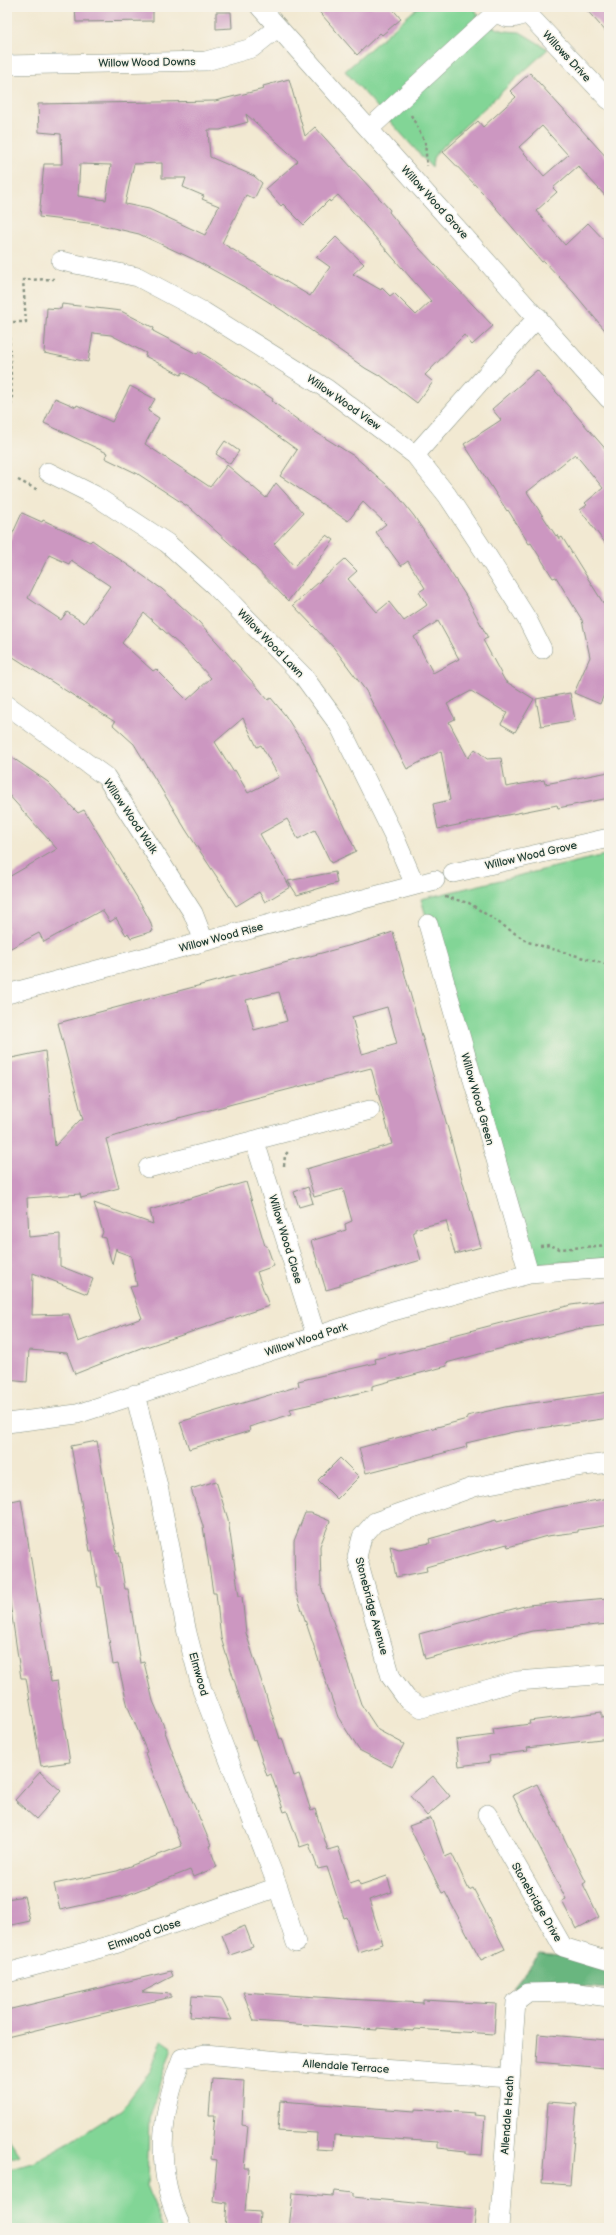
<svg xmlns="http://www.w3.org/2000/svg" width="616" height="2235" font-family="'Balsamiq Sans',sans-serif">
<style>
.green{fill:#82d596;stroke:#508965}
.forest{fill:#69b67f;stroke:#447a5a}
.building{fill:#cc97c1;fill-rule:evenodd}
.lines{fill:none;stroke-linecap:round;stroke-linejoin:round}
.street-casing{stroke:#889383;stroke-width:20}
.path{stroke:#889383;stroke-width:2.5;stroke-dasharray:3 3;stroke-linecap:butt}
.street{stroke:#fff;stroke-width:19}
.labels{text-anchor:middle;stroke-width:3;stroke-linejoin:round;paint-order:stroke}
.street-label{font-size:11px;fill:#1f3d34;stroke:#f7f3e8}
</style>
<rect width="100%" height="100%" fill="#f7f3e8"/>
<filter id="ink" filterUnits="userSpaceOnUse"><feTurbulence type="fractalNoise" baseFrequency=".025" numOctaves="2"/><feDisplacementMap in="SourceGraphic" scale="8" xChannelSelector="R" yChannelSelector="G"/><feConvolveMatrix kernelMatrix="1 2 1 2 8 2 1 2 1" color-interpolation-filters="sRGB"/></filter>
<filter id="wash" filterUnits="userSpaceOnUse"><feTurbulence type="fractalNoise" baseFrequency=".012" numOctaves="4" result="noise"/><feDisplacementMap in="SourceGraphic" scale="16" xChannelSelector="R" yChannelSelector="G"/><feGaussianBlur stdDeviation="0.9" result="paint"/><feColorMatrix in="noise" values="0 0 0 0 0 0 0 0 0 0 0 0 0 0 0 0 0 1.4 0 .05"/><feComposite in="paint" operator="in"/></filter>
<g filter="url(#wash)">
<rect width="100%" height="100%" fill="#f2e9d2"/>
<!-- green -->
<path class="green" d="M418 7H474L479 17 490 26 505 31 520 32 548 49 438 151 433 158 432 168 345 71Z
M609 854V1259L529 1264 421 899Z
M162 2040 172 2047 149 2119 147 2188 164 2228H7V2170L33 2163 69 2143 122 2109 151 2070Z
M7 2136 20 2155 7 2160Z"/>
<!-- forest -->
<path class="forest" d="M540 1954 609 1961V1989L562 1985 513 1988Z"/>
<g id="blocks">
<!-- building -->
<path class="building" d="M75 7H153V21L76 22Z
M315 7H391L401 19 382 35 380 33 357 55Z
M584 7H609V35Z
M216 12H231L232 28 216 29Z
M530 73 609 160V200L578 166 553 188 557 192 536 211 565 245 588 223 609 245V335L574 293 544 261 542 262 484 194 443 152 478 121 483 127 516 97 510 91ZM542 126 568 155 544 176 519 147Z
M289 79 305 136 315 127 390 210 389 212 418 247 493 326 472 345 464 335 425 375 433 382 417 403 380 375 379 376 365 368 283 311 248 289 193 259 139 234 96 224 39 217 44 164H62L61 134 39 132 38 104 215 101 264 89 263 86ZM246 114 298 161 266 189 281 206 283 204 304 225 329 200 330 202 338 195 431 301 416 315 394 293 390 296 382 288 381 290 353 274 364 264 336 237 316 257 330 267 310 296 222 243 246 195 254 199 262 183 254 176 210 157 208 130H220L248 122ZM162 163V178H186L183 187 204 196 202 199 219 206 205 235 149 209 125 204 134 164ZM80 164 111 165 106 200 78 196Z
M62 304 121 311 154 328 153 331 197 354 199 351 273 399 272 401 306 426 354 456 394 491 414 516 466 596 488 638 483 640 505 681 534 699 515 732 501 724 507 713 471 691 447 704 455 719 449 722 468 758 475 749 487 759 501 758 506 787 544 780 545 784 609 772V798L558 808 557 805 438 829 433 804 450 800 441 751 407 769 366 691 334 648 293 605 345 559 357 571 348 579 377 612 389 602 404 621 427 605 419 592 425 588 408 561 401 566 376 532 386 524 363 502 348 521 280 476 297 450 242 410 203 384 183 372 181 375 145 356 146 353 111 335 93 333 88 362 44 353 47 308 61 309ZM438 621 459 659 433 673 414 637Z
M537 370 609 453V548L580 510 587 505 585 503 603 488 575 454 527 492 556 536 557 535 559 539 562 537 607 609 609 619V683L600 704 574 693 590 657 582 620 556 577 553 578 531 543 529 544 508 510 507 511 464 444 501 420 492 409Z
M130 386 155 399 148 411 159 418 145 444 210 487 227 465 266 498 276 483 303 513 274 544 294 566 327 535 334 540 288 601 246 558 190 508 138 474 105 458 107 453 44 423 55 398 76 407 77 405 112 422Z
M225 441 239 451 230 464 216 454Z
M22 513 42 522 43 520 90 542 92 540 162 589 199 622 259 689 268 700 271 698 285 715 309 753 356 851 331 863 315 830 298 839 287 819 260 834 290 887 265 902 259 892 236 906 186 830 134 744 113 725 115 722 7 653V546ZM49 555 69 564 71 560 110 586 84 623 67 612 61 620 28 598ZM144 613 182 647 211 678 187 700 156 669 153 671 122 643ZM243 718 257 747 261 745 279 777 248 793 235 770 233 771 215 742Z
M570 693 575 720 541 726 536 699Z
M7 754 48 782 78 813 84 810 141 904 150 921 153 931 131 938 128 933 126 935 116 918 110 922 102 910 44 942 39 933 7 950V878L57 849 7 793Z
M335 872 337 883 297 895 288 881Z
M393 932 481 1247 455 1254 446 1221 415 1229V1232L413 1233 421 1260 340 1284V1286L326 1290 311 1241 346 1230 345 1224 352 1221 343 1189 314 1197 306 1169 392 1144 371 1068 148 1126 106 1139 119 1188 81 1198 80 1194 27 1198 29 1237 60 1234V1266L93 1279 87 1294 33 1273 32 1315 69 1314 78 1342 142 1318 130 1287 137 1286 131 1256 117 1251 116 1248 112 1264 105 1238 101 1237 103 1232 94 1203 153 1224 150 1210 246 1182 265 1246H267L274 1266 257 1272 269 1306 143 1348V1347L75 1374 67 1353 29 1350 27 1382 7 1380V1059L45 1051 55 1146 80 1120H83L58 1023 363 942ZM279 992 287 1021 254 1030 246 1000ZM387 1007 397 1044 362 1054 352 1017Z
M308 1187 313 1203 299 1207 294 1192Z
M609 1300V1325L577 1329 487 1352 446 1363 447 1366 372 1386V1390L290 1409 292 1414 249 1427 250 1431 189 1449 180 1422 299 1386 298 1381 376 1363 375 1359 451 1339 450 1336 571 1305Z
M609 1392V1418L513 1432 466 1443 467 1447 366 1473 359 1448 467 1419V1416L505 1407Z
M97 1441 117 1553 119 1552 125 1589H128L140 1663 144 1662 153 1701 166 1731 165 1732 180 1772 211 1845 209 1846 217 1867 193 1877 190 1870 124 1896 60 1910 54 1884 117 1871 182 1846 145 1753 147 1752 128 1707 118 1664 113 1665 101 1587H98L92 1551H90L71 1446Z
M340 1458 359 1477 337 1499 318 1480Z
M216 1481 228 1519 239 1596H242L246 1633 280 1739 282 1738 294 1776 299 1774 311 1811 315 1809 328 1850 338 1847 350 1883 359 1880 360 1885 387 1876 392 1892 369 1900 383 1944 358 1952 347 1917 344 1918 327 1867 318 1869 309 1844 300 1847 287 1811 284 1812 271 1774 267 1776 255 1739 253 1740 221 1638 216 1593H213L203 1526 191 1489Z
M609 1498V1525L578 1530V1532L547 1536 508 1547 507 1544 426 1567 427 1571 396 1577 390 1546 399 1549 430 1543 429 1539 496 1520 497 1522 543 1510Z
M21 1499 51 1682 57 1681 70 1762 41 1766 26 1678H21L7 1582V1502Z
M305 1513H311L330 1521 320 1546 321 1586 361 1704 378 1730 404 1744 392 1767 359 1750 338 1717 328 1688 295 1590 294 1541Z
M608 1598 609 1624 532 1631 425 1659 419 1634 528 1605Z
M602 1712V1718L609 1717V1738L527 1748 528 1751 489 1756 490 1762 459 1766 456 1740 494 1735 493 1729 530 1724 529 1721Z
M40 1772 61 1791 36 1819 15 1800Z
M433 1776 450 1796 427 1816 410 1796Z
M537 1784 586 1882 583 1884 599 1917 576 1929 562 1901 566 1899 513 1795Z
M431 1818 445 1857 452 1854 469 1890 473 1888 505 1949 481 1960 445 1892 442 1893 409 1826Z
M24 1896 30 1921 7 1926V1899Z
M245 1926 253 1947 230 1955 222 1935Z
M171 1971 173 1976 142 1992 171 1994V1997L7 2037V2010Z
M243 1992 347 1999 423 2003V2000L496 2004 494 2034 415 2029 414 2031 377 2028V2030L254 2021Z
M192 1996 221 1998 232 2020 190 2017Z
M538 2034 607 2040 605 2068 536 2062Z
M212 2078 244 2080 242 2125 248 2126 244 2168H249L245 2211 260 2212 259 2228H225L227 2203 213 2201 217 2160 211 2159 215 2115H209Z
M280 2101 415 2111V2109L475 2113 474 2115 485 2116 482 2155 466 2154V2151L438 2148V2142L334 2135 333 2150 316 2149 317 2133 278 2131Z
M548 2102 577 2104 570 2185 542 2183Z
M334 2191 353 2193V2197L476 2209 474 2228H289L293 2193 333 2196Z"/>
</g>
</g>
<g filter="url(#ink)">
<use href="#blocks" fill-opacity="0" stroke="#889383" stroke-width="1"/>
<g class="lines">
<!-- street casing -->
<g class="street-casing">
<path id="street" d="M260 7 609 399
M494 7C503 22 520 21 530 7
M526 12 609 100
M7 65 206 61 252 48 277 28
M370 128 496 12
M61 261 138 277 204 312 327 389 415 455 447 495 488 557 527 619 542 649
M415 455 538 317
M48 472 94 495 167 543 215 586 304 677 339 725 394 836 415 885
M7 705 106 777 193 913 204 941
M453 873 609 838
M428 924 529 1274
M7 994 435 880
M255 1142 316 1336
M148 1168 370 1110
M135 1394 158 1486 187 1633 202 1690 278 1887 296 1943
M7 1423 77 1414 393 1311 529 1274 609 1268
M609 1463 576 1467 474 1487 375 1522 362 1537 357 1557 391 1677 407 1699 422 1708 517 1681 609 1674
M487 1814 563 1947 609 1961
M7 1973 112 1945 278 1887
M182 2228C154 2172 160 2115 182 2058L205 2054 323 2065 510 2078
M499 2228 516 2002 528 1993 571 1992 609 1997"/>
</g>
<!-- path -->
<path class="path" d="M411 115 425 142 427 166
M7 294 12 399 7 435
M7 322H26L23 280 54 279
M18 480 38 490
M445 897 469 903 528 942 609 965
M284 1166 285 1155 288 1152
M540 1246 550 1245 560 1249 609 1245"/>
<!-- street -->
<use href="#street" class="street"/>
</g>
</g>
<g class="labels">
<!-- street labels -->
<g class="street-label">
<text transform="translate(567 56) rotate(47)" y="4">Willows Drive</text>
<text transform="translate(147 62) rotate(-1)" y="4">Willow Wood Downs</text>
<text transform="translate(435 202) rotate(48)" y="4">Willow Wood Grove</text>
<text transform="translate(344 402) rotate(35)" y="4">Willow Wood View</text>
<text transform="translate(271 643) rotate(46)" y="4">Willow Wood Lawn</text>
<text transform="translate(131 816) rotate(56)" y="4">Willow Wood Walk</text>
<text transform="translate(531 855) rotate(-13)" y="4">Willow Wood Grove</text>
<text transform="translate(221 937) rotate(-15)" y="4">Willow Wood Rise</text>
<text transform="translate(478 1099) rotate(74)" y="4">Willow Wood Green</text>
<text transform="translate(286 1239) rotate(73)" y="4">Willow Wood Close</text>
<text transform="translate(306 1339) rotate(-18)" y="4">Willow Wood Park</text>
<text transform="translate(372 1606) rotate(75)" y="4">Stonebridge Avenue</text>
<text transform="translate(199 1674) rotate(74)" y="4">Elmwood</text>
<text transform="translate(537 1902) rotate(60)" y="4">Stonebridge Drive</text>
<text transform="translate(144 1934) rotate(-19)" y="4">Elmwood Close</text>
<text transform="translate(346 2066) rotate(4)" y="4">Allendale Terrace</text>
<text transform="translate(507 2115) rotate(-86)" y="4">Allendale Heath</text>
</g>
</g>
<!-- margin -->
<rect width="616" height="2235" fill="none" stroke="#f7f3e8" stroke-width="24"/>
</svg>
